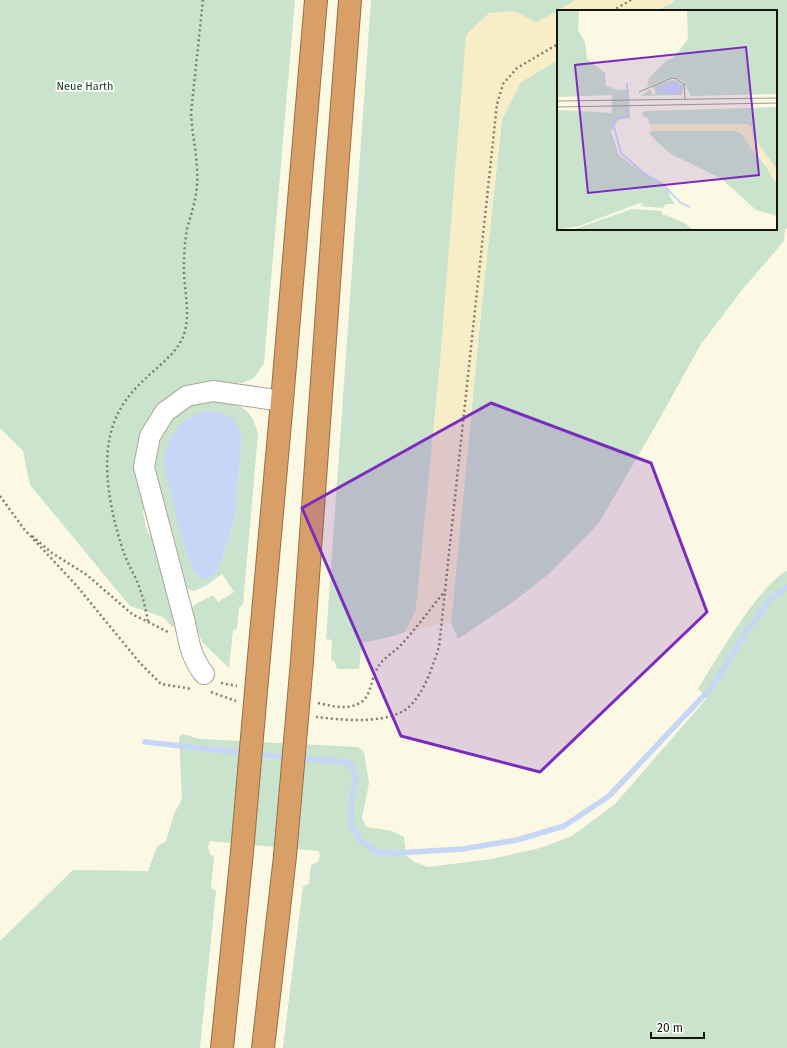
<svg xmlns="http://www.w3.org/2000/svg" width="787" height="1048" font-family="'Fira Sans',sans-serif">
<style>
.green{fill:#cae3cc;fill-rule:evenodd}
.sand{fill:#f7eec8}
.water{fill:#c6d6f7}
.lines{fill:none;stroke-linecap:round;stroke-linejoin:round}
.stream{stroke:#c6d6f7;stroke-width:5.5}
.minor-casing{stroke:#aba896;stroke-width:22}
.highway-casing{stroke:#946f47;stroke-width:24}
.path{stroke:#807e71;stroke-width:2.5;stroke-dasharray:2 3;stroke-linecap:butt}
.minor{stroke:#fff;stroke-width:20}
.highway{stroke:#d8a066;stroke-width:22}
.highway-bridge-casing{stroke:#946f47;stroke-width:24;stroke-linecap:butt}
.highway-bridge{stroke:#d8a066;stroke-width:22}
.marked{fill:#7b2cbf;fill-opacity:0.2;stroke:#7b2cbf;stroke-width:3;stroke-linejoin:round}
.labels{text-anchor:middle;stroke-width:4;stroke-linejoin:round;paint-order:stroke}
.park-label{font-size:11px;fill:#0a3b17;stroke:#fff}
.inset-river{fill:none;stroke:#c6d6f7;stroke-width:2}
.inset-road{fill:none;stroke:#9f9d8e;stroke-width:1}
.view{fill:#7b2cbf;fill-opacity:0.15;stroke:#7b2cbf;stroke-width:2}
.inset-edge{fill:none;stroke:#15140d;stroke-width:2}
</style>
<rect width="100%" height="100%" fill="#fbf8e4"/>
<!-- green -->
<path class="green" d="M0 0H295L264 363 254 378 242 383H213L161 406 147 504 143 512 147 532 154 539 179 625 172 627 163 617 130 606 30 485 23 451 0 428Z
M371 0H576L536 23 514 11 439 374 416 610 405 632 394 636 362 643 359 669H337L335 662 331 660 332 640 326 639Z
M674 0H787V228L785 230 784 241 742 290 701 344 656 425 599 523 550 573 513 602 458 639 451 622 482 302 502 119 521 82 558 60V229H776V11H654L674 2Z
M213 399C227 402 245 404 252 418 255 423 256 429 258 434L243 605 239 607 237 628 233 631 229 668 202 642 190 610 194 605 213 595 218 602 234 592 222 574 207 585 194 591 182 587 166 531 169 522 166 511 161 506 153 474 156 437 170 416 191 401ZM242 435 235 518 223 557 214 575H197L193 569 182 539Z
M787 570V1048H283L303 886 309 884 311 865 318 862 320 855 318 851 210 841 208 847 210 855 214 856 211 888 216 891 200 1048H0V941L73 870 148 871 157 847 166 841 174 814 182 799 179 737 183 734 200 739 358 747 364 752 369 783 362 818 367 827 392 831 404 837 406 855 414 862 428 867 492 859 540 848 572 836 615 804 707 698 698 689C713 664 728 639 745 615 757 599 770 581 787 570Z"/>
<!-- sand -->
<path class="sand" d="M576 0H674V2L654 11H558V60L521 82 502 119 482 302 451 622 405 632 416 610 439 374 466 35 489 13 514 11 537 23Z"/>
<!-- water -->
<path class="water" d="M201 412H218L234 419 242 435 235 518 223 557 214 575 205 579 197 575 193 570 182 539 165 469 164 459 170 438 183 421Z"/>
<g class="lines">
<!-- stream -->
<path class="stream" d="M145 742 247 753
M255 754 288 757
M297 758 350 763 356 777 351 806 352 827 361 841 376 852 397 853 462 849 517 840 564 826 609 796 712 687 744 635 770 599 787 587"/>
<!-- minor casing -->
<g class="minor-casing">
<path id="minor" d="M204 674C191 657 189 643 185 623L144 467 150 436 165 412 187 396 213 391 282 401"/>
</g>
<!-- highway casing -->
<g class="highway-casing">
<path id="highway" d="M259 657 282 401 316 0
M302 661 337 171 350 0
M222 1048 242 852
M263 1048 285 856"/>
</g>
<!-- path -->
<path class="path" d="M612 11 631 0
M0 496 24 529 76 585 140 663 161 684 192 689
M32 536 52 553 87 575 132 614 168 632
M148 621C146 612 144 601 141 592 137 579 130 568 125 556 114 526 104 481 108 449 111 420 123 399 145 379 158 366 175 355 183 337 192 315 183 288 184 265 184 253 185 241 187 229 191 214 196 201 197 185 199 163 192 136 191 113L203 0
M221 683 237 686
M211 692 236 701
M318 703C332 706 345 710 358 704 372 698 370 679 378 667 383 658 393 653 400 646 416 629 430 609 445 591
M316 717C341 720 388 725 409 707 425 691 432 668 439 647L497 104 503 84 517 68 558 44"/>
<!-- minor -->
<use href="#minor" class="minor"/>
<!-- highway -->
<use href="#highway" class="highway"/>
<!-- highway-bridge casing -->
<g class="highway-bridge-casing">
<path id="highway-bridge" d="M242 852 259 657
M285 856 302 661"/>
</g>
<!-- highway-bridge -->
<use href="#highway-bridge" class="highway-bridge"/>
</g>
<!-- marked area -->
<path class="marked" d="M491 403 651 463 707 612 540 772 401 736 302 508Z"/>
<g class="labels">
<!-- park labels -->
<g class="park-label">
<text x="85" y="90">Neue Harth</text>
</g>
</g>
<!-- overview -->
<g transform="translate(557 10)">
<rect width="220" height="220" fill="#fbf8e4"/>
<path d="M0 0H22L21 20 28 32 30 49 48 63 49 76 61 80 72 79 73 108 61 110 54 122 62 145 87 164 108 174 114 181 112 185 118 194H109L106 198 82 196 87 194 83 193 22 216 0 220V100L55 103V85L0 87ZM130 0H220V84L134 86 125 70 116 67 90 77 92 68 110 50 116 48 131 29ZM114 70H120L127 75 125 85 84 86 93 79 96 85 99 83 96 76ZM220 97V160L194 125 196 121 135 115H96L93 114 90 107H86L85 103 90 101ZM95 121H178L184 123 220 171V206L199 200 165 169 114 144 99 131 92 123ZM75 199 105 201V204L126 212 137 220H15Z" fill="#cae3cc"/>
<path d="M93 114H191L195 117V125L220 160V171H217L207 151 200 147 184 123 178 121H95Z" fill="#f7eec8"/>
<path d="M117 71 125 77 122 84H108L98 80Z" fill="#c6d6f7"/>
<path class="inset-river" d="M70 73V89M70 98V107L60 108 56 113 64 143 89 165 104 173 124 193 133 197"/>
<path class="inset-road" d="M82 82 115 68 120 69 127 74 128 90M0 91 220 88M0 97 220 93"/>
<path class="view" d="M189 37 202 165 31 183 18 55Z"/>
<rect width="220" height="220" class="inset-edge"/>
</g>
<!-- scale -->
<path d="M651 1032v6h53v-6" fill="none" stroke="#15140d" stroke-width="2"/>
<text x="657" y="1032" font-size="12" fill="#15140d" stroke="#ffffff" stroke-width="3" paint-order="stroke">20 m</text>
</svg>
